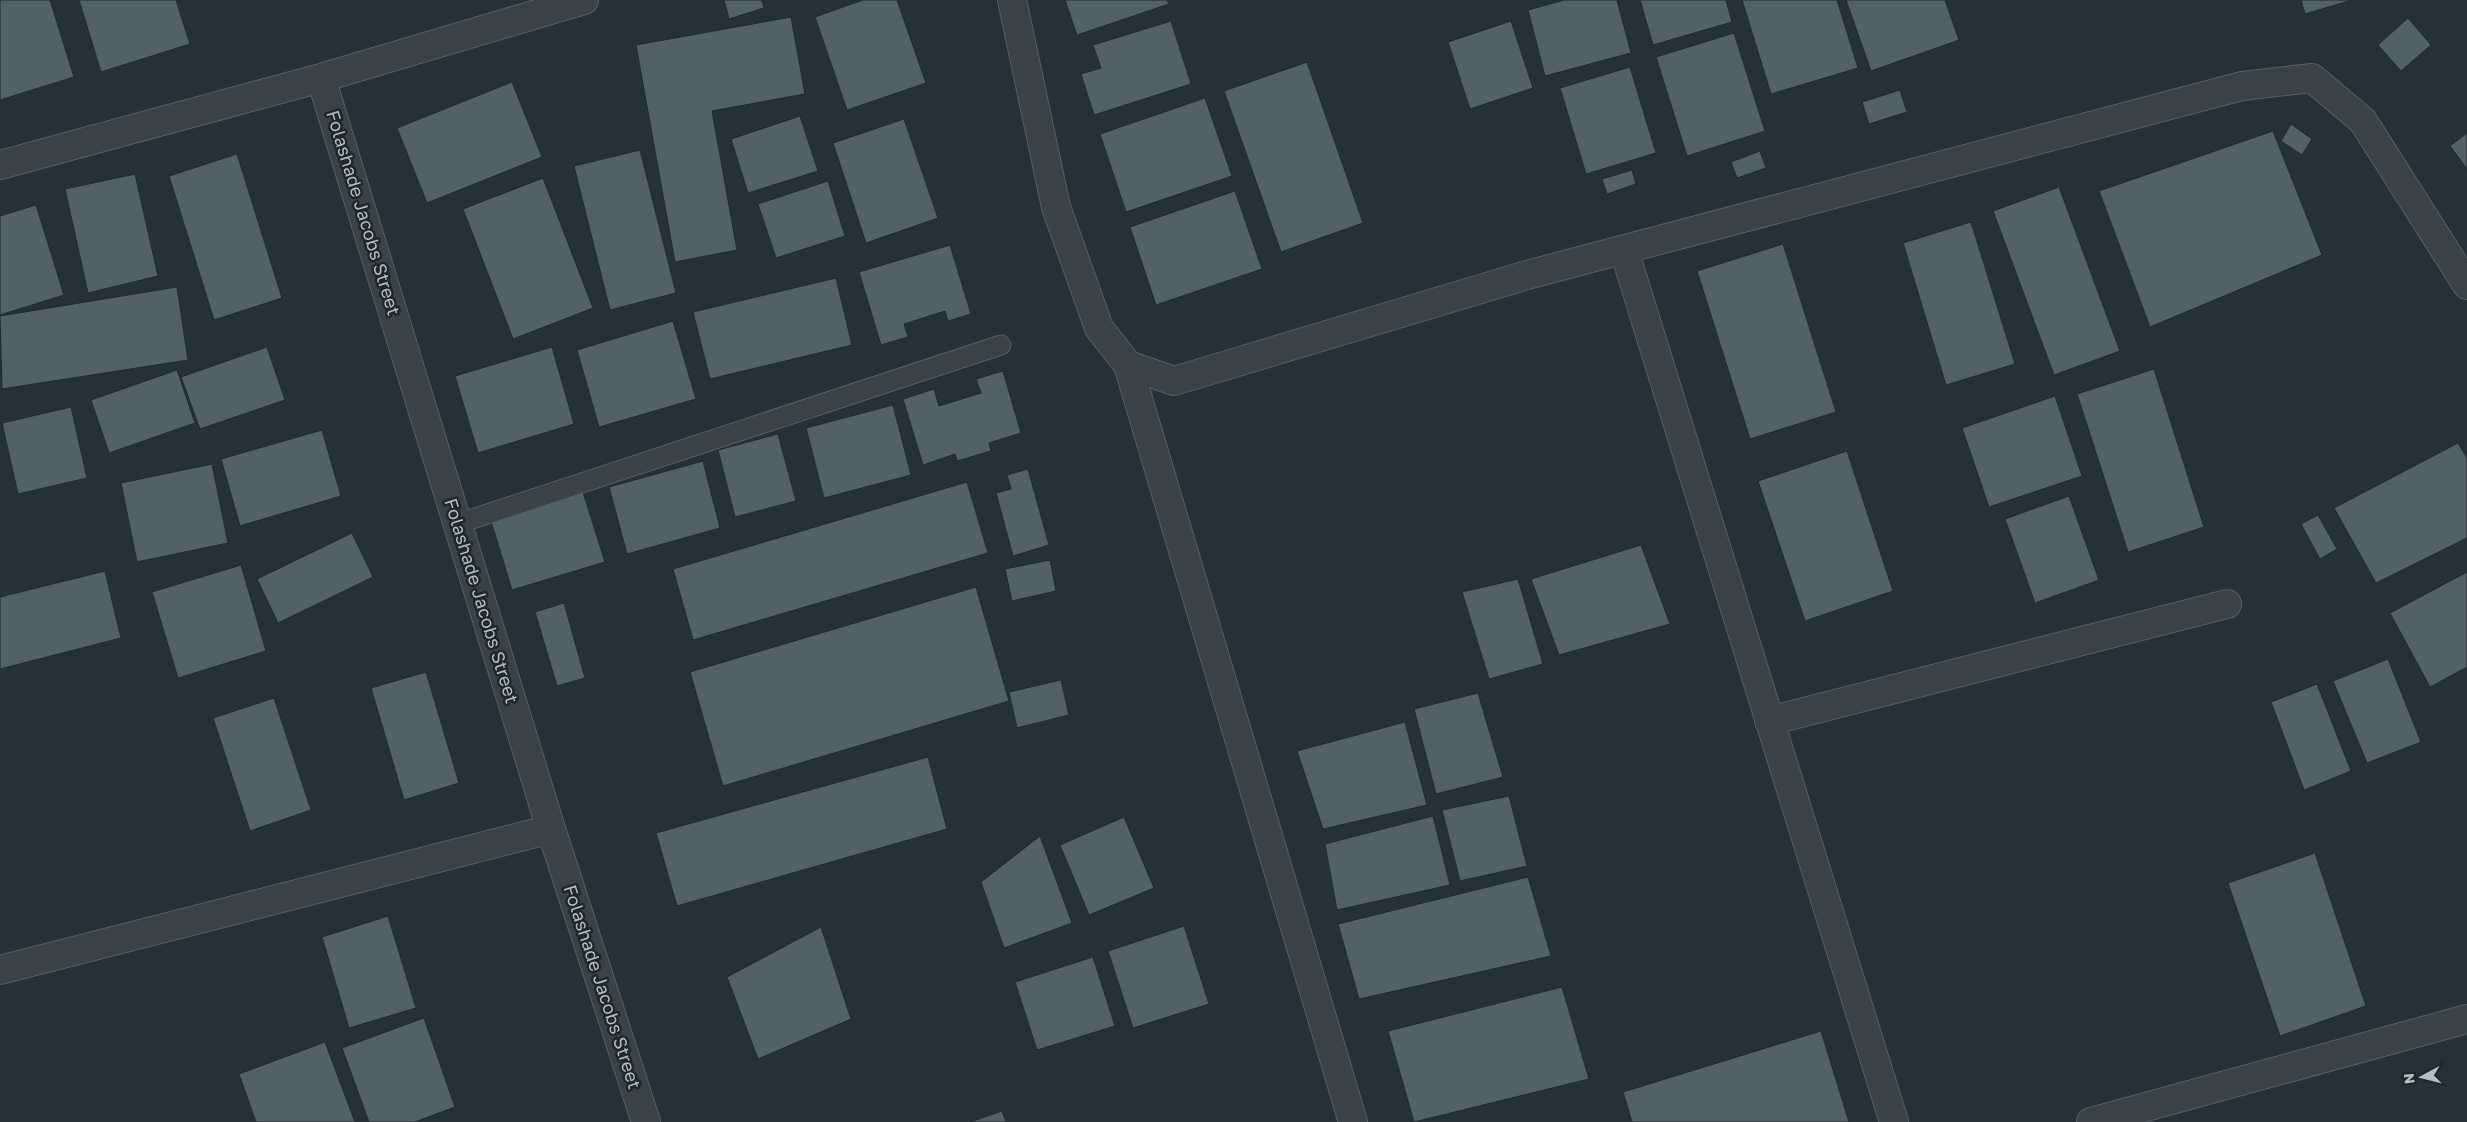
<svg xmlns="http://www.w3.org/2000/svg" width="2467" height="1122" font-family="'Golos Text',sans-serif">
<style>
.building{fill:#526068;stroke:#1f292f}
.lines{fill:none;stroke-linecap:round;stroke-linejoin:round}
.lane-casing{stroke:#566066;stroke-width:21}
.street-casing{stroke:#566066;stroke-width:30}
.lane{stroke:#384248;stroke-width:19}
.street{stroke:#384248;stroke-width:28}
.labels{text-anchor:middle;stroke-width:5;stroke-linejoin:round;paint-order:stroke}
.street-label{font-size:18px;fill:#b3bdc4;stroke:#1d272d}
</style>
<rect width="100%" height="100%" fill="#253138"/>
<!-- building -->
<path class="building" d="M0 0H50L74 77 0 100Z
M79 0H176L190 44 101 72Z
M724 0H762L764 8 729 19Z
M863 0H897L926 83 847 110 815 17Z
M1065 0H1167L1169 4 1077 35Z
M1564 0H1617L1631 53 1545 76 1528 10Z
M1640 0H1726L1732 22 1653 45Z
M1742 0H1837L1858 68 1771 94Z
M1846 0H1945L1959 40 1871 71Z
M2301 0H2352L2305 14Z
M791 17 805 94 712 111 737 250 675 262 636 45Z
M2408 18 2431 45 2401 71 2378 45Z
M1171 21 1191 84 1094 115 1081 74 1101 68 1093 45Z
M1511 21 1533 88 1470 109 1448 42Z
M1734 33 1765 131 1687 156 1656 57Z
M1307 62 1363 223 1281 252 1224 91Z
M1630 67 1656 153 1586 174 1560 88Z
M512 82 542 157 427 203 397 128Z
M1900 90 1907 112 1869 124 1862 102Z
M1205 98 1232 176 1126 212 1100 134Z
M800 116 818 171 748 193 731 139Z
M904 119 938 218 866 243 833 143Z
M2291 124 2312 139 2302 155 2281 141Z
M2273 131 2322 255 2150 327 2099 191Z
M2467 133V169L2450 146Z
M640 150 676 293 610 310 574 166Z
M1760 151 1766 168 1737 178 1731 162Z
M237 154 282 298 214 320 169 176Z
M1632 170 1636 184 1607 194 1602 179Z
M135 174 158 276 88 293 65 189Z
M543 178 593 308 513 339 463 209Z
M828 181 845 236 776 258 758 204Z
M2059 187 2120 351 2054 375 1993 211Z
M1235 191 1262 269 1156 305 1130 227Z
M36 205 64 295 0 315V216Z
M1971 222 2015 364 1946 385 1903 243Z
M1783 244 1836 412 1750 439 1697 271Z
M950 245 971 314 948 321 945 311 904 324 908 337 881 345 859 272Z
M836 278 852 345 710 379 693 312Z
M177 287 188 360 2 389 0 316Z
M673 321 696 399 599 427 577 350Z
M267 347 285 400 200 429 181 377Z
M552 347 574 424 478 453 455 376Z
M2154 369 2204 527 2128 552 2077 394Z
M177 370 195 423 109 453 91 400Z
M1003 371 1021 433 989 443 991 451 957 461 955 454 923 465 903 399 934 389 939 406 981 393 976 379Z
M2055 396 2082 476 1989 507 1962 428Z
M893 405 911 475 824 498 806 428Z
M71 407 87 478 18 494 2 423Z
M322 430 341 496 240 526 221 459Z
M778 434 796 501 735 517 718 450Z
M2458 443 2467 458V538L2376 583 2334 508Z
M1847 451 1893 591 1805 621 1758 481Z
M703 461 720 528 627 554 609 487Z
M212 464 228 543 137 562 121 483Z
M1028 469 1049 545 1013 556 996 493 1011 489 1007 475Z
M967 482 988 553 693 640 673 569Z
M582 489 605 562 512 590 490 518Z
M2069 496 2099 580 2035 603 2005 519Z
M2318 515 2337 549 2320 559 2301 524Z
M352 533 373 577 278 623 257 579Z
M1641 545 1670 624 1559 655 1531 579Z
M1050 560 1056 591 1012 601 1005 569Z
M241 565 266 651 178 678 152 592Z
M105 571 121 638 0 669V597Z
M2467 572V667L2430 687 2390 613Z
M1518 579 1543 664 1489 679 1462 592Z
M976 587 1009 701 723 786 690 672Z
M564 603 585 678 557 686 535 612Z
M2388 659 2421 742 2367 763 2333 681Z
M426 672 459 783 404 800 371 688Z
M1061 680 1069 715 1017 728 1009 692Z
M2317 684 2351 771 2304 790 2271 702Z
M1478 693 1503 777 1436 794 1414 709Z
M274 698 311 810 250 831 213 718Z
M1405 722 1427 805 1323 829 1297 751Z
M928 757 947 829 677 906 656 833Z
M1509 796 1527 866 1460 881 1442 810Z
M1433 816 1450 885 1337 910 1325 844Z
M1124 817 1154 888 1089 915 1060 845Z
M1040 836 1072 923 1004 948 981 882Z
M2315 853 2366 1006 2280 1036 2228 883Z
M1528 877 1551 956 1359 999 1338 924Z
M388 916 416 1008 349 1028 322 937Z
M1184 926 1209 1004 1133 1028 1108 951Z
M821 927 851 1019 758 1059 727 977Z
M1093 957 1115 1026 1037 1050 1015 982Z
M1562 987 1589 1079 1414 1122 1388 1031Z
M424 1018 455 1107 415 1122H369L342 1048Z
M1821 1031 1849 1122H1632L1623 1092Z
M325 1042 355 1122H256L239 1074Z
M1002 1111 1006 1122H970Z"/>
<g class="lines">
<!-- lane casing -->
<g class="lane-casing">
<path id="lane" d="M457 524 1001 345"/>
</g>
<!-- street casing -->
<g class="street-casing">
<path id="street" d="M1012 0 1056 207 1099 328 1128 365 1174 381 1527 275 2242 86 2312 78 2363 121 2467 285
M321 78 551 829 646 1122
M0 165 321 78 584 0
M1624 250 1894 1122
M1128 365 1353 1122
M1769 721 2227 604
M0 970 551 829
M2091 1122 2467 1019"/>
</g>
<!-- lane -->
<use href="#lane" class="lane"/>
<!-- street -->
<use href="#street" class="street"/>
</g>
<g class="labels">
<!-- street labels -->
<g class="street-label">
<text transform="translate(363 213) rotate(73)" y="6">Folashade Jacobs Street</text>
<text transform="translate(481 601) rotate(73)" y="6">Folashade Jacobs Street</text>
<text transform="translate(602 987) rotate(72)" y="6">Folashade Jacobs Street</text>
</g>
</g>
<!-- north arrow -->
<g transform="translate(2422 1077) rotate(263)" stroke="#1d272d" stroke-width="4" paint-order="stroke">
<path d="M0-4L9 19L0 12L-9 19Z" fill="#b3bdc4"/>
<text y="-8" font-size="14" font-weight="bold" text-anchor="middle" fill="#b3bdc4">N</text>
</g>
</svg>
